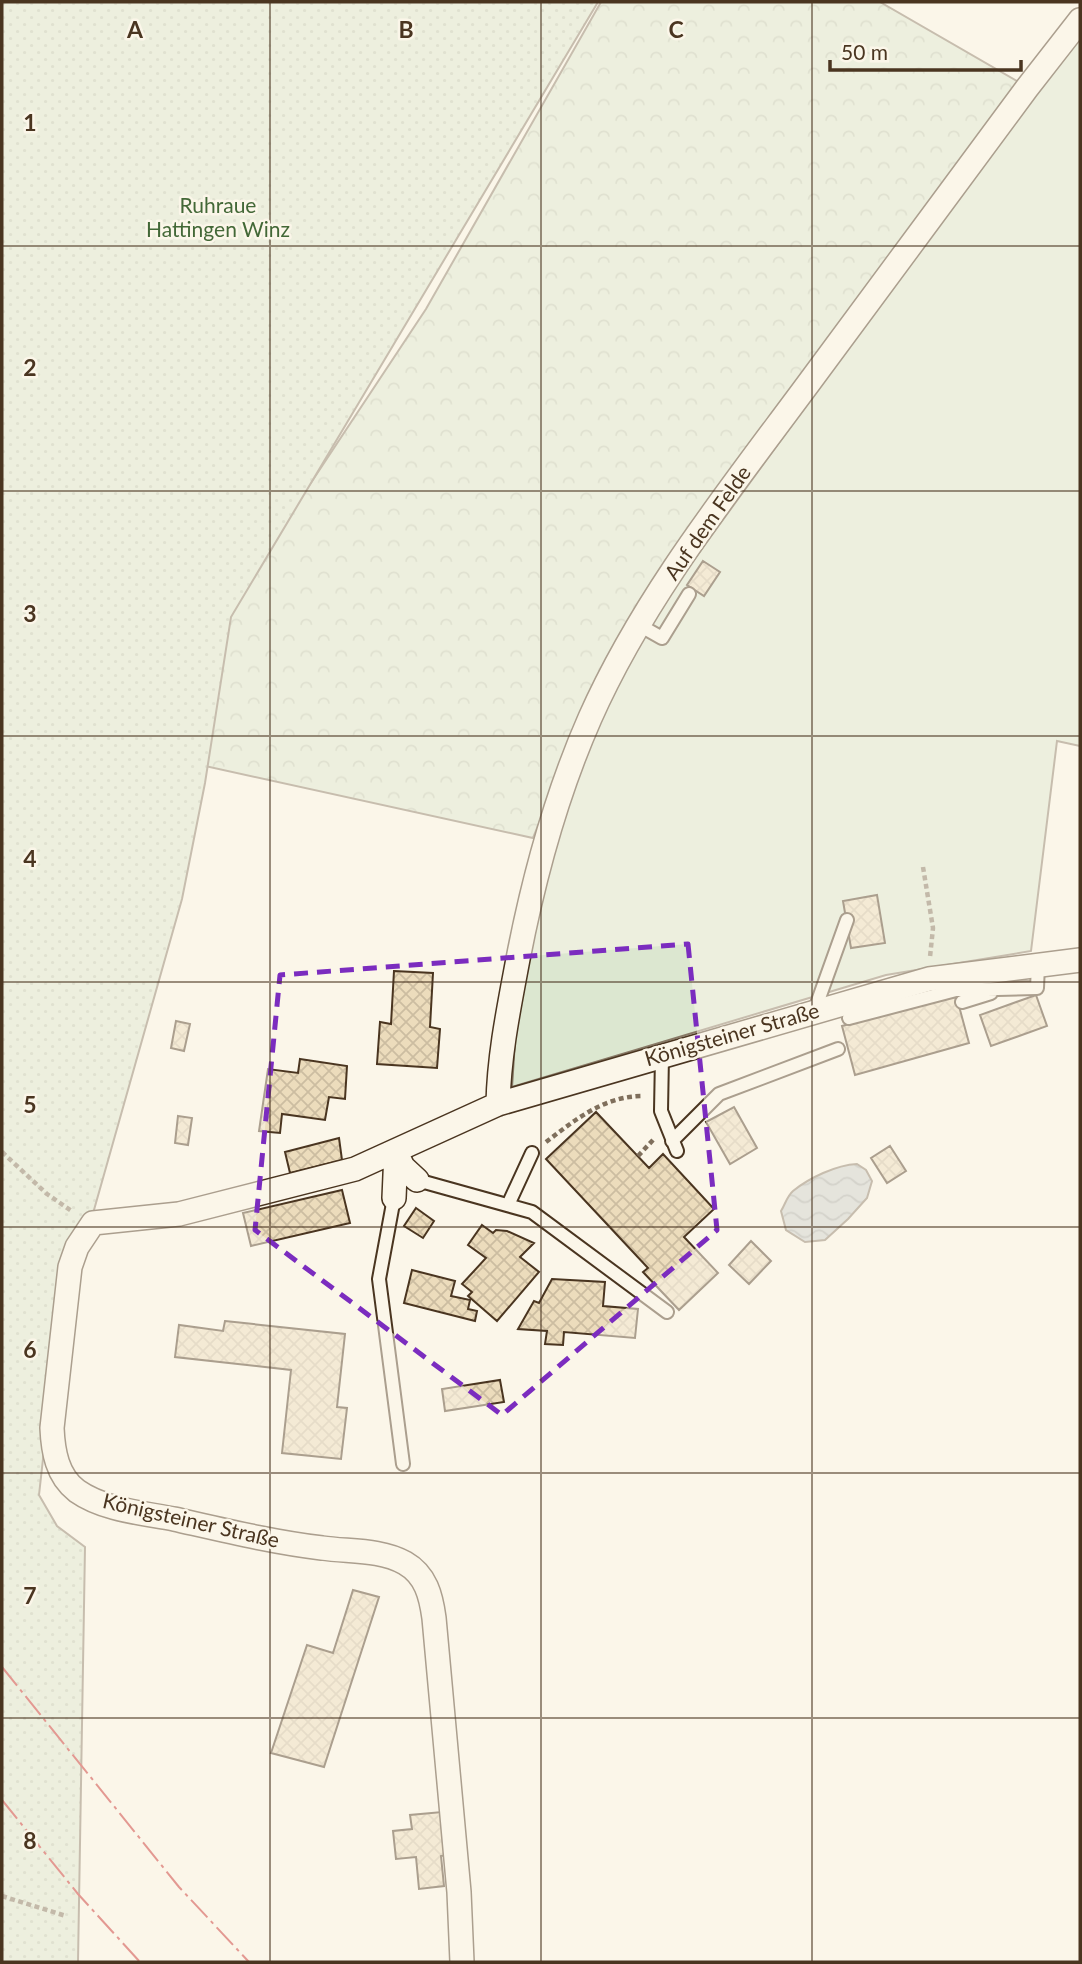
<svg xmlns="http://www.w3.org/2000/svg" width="1082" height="1964" font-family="Lato,sans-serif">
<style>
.grass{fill:#dce7d0;stroke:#887966;stroke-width:2}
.forest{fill:url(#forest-crowns);stroke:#887966;stroke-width:2}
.park{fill:url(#park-dots);stroke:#887966;stroke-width:2}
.water{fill:url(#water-waves);stroke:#887966;stroke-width:2}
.building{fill:url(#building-cross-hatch);stroke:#4a3520;stroke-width:2}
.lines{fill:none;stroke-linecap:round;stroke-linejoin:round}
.service-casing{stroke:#4a3520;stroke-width:16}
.minor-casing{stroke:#4a3520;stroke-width:26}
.path{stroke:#7f6f5c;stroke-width:4.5;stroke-dasharray:5 3.5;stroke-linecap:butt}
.service{stroke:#fbf6e9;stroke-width:12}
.minor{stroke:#fbf6e9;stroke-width:23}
.power{stroke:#c62828;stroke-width:2;stroke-dasharray:24 5 3.5 5;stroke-linecap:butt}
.marked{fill:none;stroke:#7b2cbf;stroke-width:5;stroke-dasharray:14 9;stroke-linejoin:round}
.grid{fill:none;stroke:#4a3520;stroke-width:2;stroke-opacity:0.55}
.labels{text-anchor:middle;stroke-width:5;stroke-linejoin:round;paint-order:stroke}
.park-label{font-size:21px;fill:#436837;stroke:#fbf6e9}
.street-label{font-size:21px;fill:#4a3520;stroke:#fbf6e9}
.grid-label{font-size:23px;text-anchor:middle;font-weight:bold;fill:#4a3520;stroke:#fbf6e9;stroke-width:5;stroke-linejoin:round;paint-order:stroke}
</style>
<defs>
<pattern id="forest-crowns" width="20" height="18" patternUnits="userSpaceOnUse" patternTransform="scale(1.75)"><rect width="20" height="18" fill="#dce7d0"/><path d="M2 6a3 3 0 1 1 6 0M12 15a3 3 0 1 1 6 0" fill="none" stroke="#bec7b2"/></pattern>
<pattern id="park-dots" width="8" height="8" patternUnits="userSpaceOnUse" patternTransform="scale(1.75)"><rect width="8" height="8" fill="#dce7d0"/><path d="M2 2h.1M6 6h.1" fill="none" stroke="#bec7b2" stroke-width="1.8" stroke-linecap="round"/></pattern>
<pattern id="water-waves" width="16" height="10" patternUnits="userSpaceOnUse" patternTransform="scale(1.75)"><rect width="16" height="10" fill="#c9cecd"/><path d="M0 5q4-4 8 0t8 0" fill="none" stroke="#a5a8a6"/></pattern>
<pattern id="building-cross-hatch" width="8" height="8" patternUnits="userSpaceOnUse" patternTransform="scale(1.75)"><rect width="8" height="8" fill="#ecdcbc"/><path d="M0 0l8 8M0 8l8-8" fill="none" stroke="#ccbda1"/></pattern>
</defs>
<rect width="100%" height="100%" fill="#fbf6e9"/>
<!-- grass -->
<path class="grass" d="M1080 34V746L1057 741 1031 951 886 975 512 1087 518 995 558 810 601 715 653 616 901 275Z"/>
<!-- forest -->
<path class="forest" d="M601 2H880L1022 84 582 719 533 838 205 766 230 605 426 309Z"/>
<!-- park -->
<path class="park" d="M2 2H598L231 617 205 783 182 899 92 1217 47 1423 39 1495 57 1526 85 1547 78 1962H2Z"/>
<!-- water -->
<path class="water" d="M857 1164 866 1170 872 1181 867 1198 848 1219 825 1240 805 1242 786 1230 781 1211C785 1205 787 1196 793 1191 809 1178 836 1165 857 1164Z"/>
<!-- building -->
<path class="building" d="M703 561 720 572 704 596 687 585Z
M877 895 885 943 851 948 843 901Z
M394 971 433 973 430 1027 440 1029 437 1068 377 1064 380 1022 391 1024Z
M956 995 969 1043 855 1075 842 1026Z
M1036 995 1047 1026 991 1046 980 1015Z
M176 1021 190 1024 184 1051 171 1048Z
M300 1059 347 1066 345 1099 329 1097 325 1120 282 1114 280 1133 259 1131 268 1069 298 1073Z
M734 1107 757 1148 730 1164 706 1122Z
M596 1112 649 1168 663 1154 714 1209 684 1237 718 1273 679 1310 643 1272 648 1268 546 1159Z
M178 1116 192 1118 188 1145 175 1143Z
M339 1138 342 1160 290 1173 285 1152Z
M890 1146 906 1171 887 1183 871 1158Z
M342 1190 350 1223 251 1246 243 1213Z
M416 1208 434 1221 423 1238 404 1226Z
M482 1225 493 1233 496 1230 507 1231 534 1243 520 1257 539 1272 497 1321 468 1296 472 1292 462 1284 486 1258 468 1245Z
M751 1241 771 1261 749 1284 729 1265Z
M412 1270 455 1281 451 1296 470 1300 468 1309 477 1311 475 1321 404 1303Z
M552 1279 605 1282 603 1306 638 1309 635 1338 564 1332 563 1345 545 1344 547 1331 518 1329 534 1301 539 1303Z
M225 1321 345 1334 337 1407 347 1408 341 1459 282 1453 291 1370 175 1357 179 1325 223 1331Z
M500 1380 504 1402 445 1411 442 1389Z
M353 1590 379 1597 324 1767 271 1753 307 1645 333 1653Z
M442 1812 447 1855 441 1856 444 1886 419 1889 416 1857 396 1859 393 1831 412 1829 410 1815Z"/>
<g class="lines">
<!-- service casing -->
<g class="service-casing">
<path id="service" d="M639 625 662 638 689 594
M962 1002 991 993
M814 1012 847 920
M849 1018 956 990 1037 988 1038 965
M662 1056 661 1111 677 1151
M672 1141 719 1094 838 1049
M417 1180 532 1212 667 1312
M394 1198 379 1279 403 1464
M508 1205 532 1153"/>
</g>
<!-- minor casing -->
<g class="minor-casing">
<path id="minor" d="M498 1104C499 1055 509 1007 518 959 534 876 556 795 590 718 644 596 732 487 811 380 883 283 955 185 1027 88L1080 20
M394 1198 396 1152 403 1167 417 1180
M462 1962 459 1892 434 1618C431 1596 426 1575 405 1563 380 1549 349 1552 322 1548 272 1542 223 1530 174 1519 143 1513 104 1510 77 1491 57 1476 53 1451 52 1428L70 1267 77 1247 93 1223 179 1214 355 1169 498 1104 929 979 1080 960"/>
</g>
<!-- path -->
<path class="path" d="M923 867 933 928 930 957
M546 1142C575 1120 604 1096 643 1096
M2 1152 47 1194 73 1212
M638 1156 653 1140
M2 1896 66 1916"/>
<!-- service -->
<use href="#service" class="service"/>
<!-- minor -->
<use href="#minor" class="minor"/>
<!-- power -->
<path class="power" d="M2 1667 179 1887 249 1962
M2 1800 78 1894 140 1962"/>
</g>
<!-- marked area -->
<path d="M0 0H1082V1964H0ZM688 944 717 1230 502 1415 255 1230 280 975Z" fill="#fbf6e9" fill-opacity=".55" fill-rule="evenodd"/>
<path class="marked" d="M688 944 717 1230 502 1415 255 1230 280 975Z"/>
<!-- grid -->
<path class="grid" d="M270 2V1962M541 2V1962M812 2V1962M2 246H1080M2 491H1080M2 736H1080M2 982H1080M2 1227H1080M2 1473H1080M2 1718H1080"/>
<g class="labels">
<!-- park labels -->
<g class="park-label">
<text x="218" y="213">Ruhraue<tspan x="218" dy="24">Hattingen Winz</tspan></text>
</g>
<!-- street labels -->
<g class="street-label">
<text transform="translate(708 523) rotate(-55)" y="7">Auf dem Felde</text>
<text transform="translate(732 1035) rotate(-16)" y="7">Königsteiner Straße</text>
<text transform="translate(191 1521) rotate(13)" y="7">Königsteiner Straße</text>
</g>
</g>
<g class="grid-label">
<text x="135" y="38">A</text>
<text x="406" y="38">B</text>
<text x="676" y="38">C</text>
<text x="30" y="131">1</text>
<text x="30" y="376">2</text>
<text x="30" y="622">3</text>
<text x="30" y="867">4</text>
<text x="30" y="1113">5</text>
<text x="30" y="1358">6</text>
<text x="30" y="1604">7</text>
<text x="30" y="1849">8</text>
</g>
<!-- border -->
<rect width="1082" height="1964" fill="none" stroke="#4a3520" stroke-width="7"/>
<!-- scale -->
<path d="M830 60v10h191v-10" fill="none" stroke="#4a3520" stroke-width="3.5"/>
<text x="841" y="60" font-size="21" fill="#4a3520" stroke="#fbf6e9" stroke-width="5" paint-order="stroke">50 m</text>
</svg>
